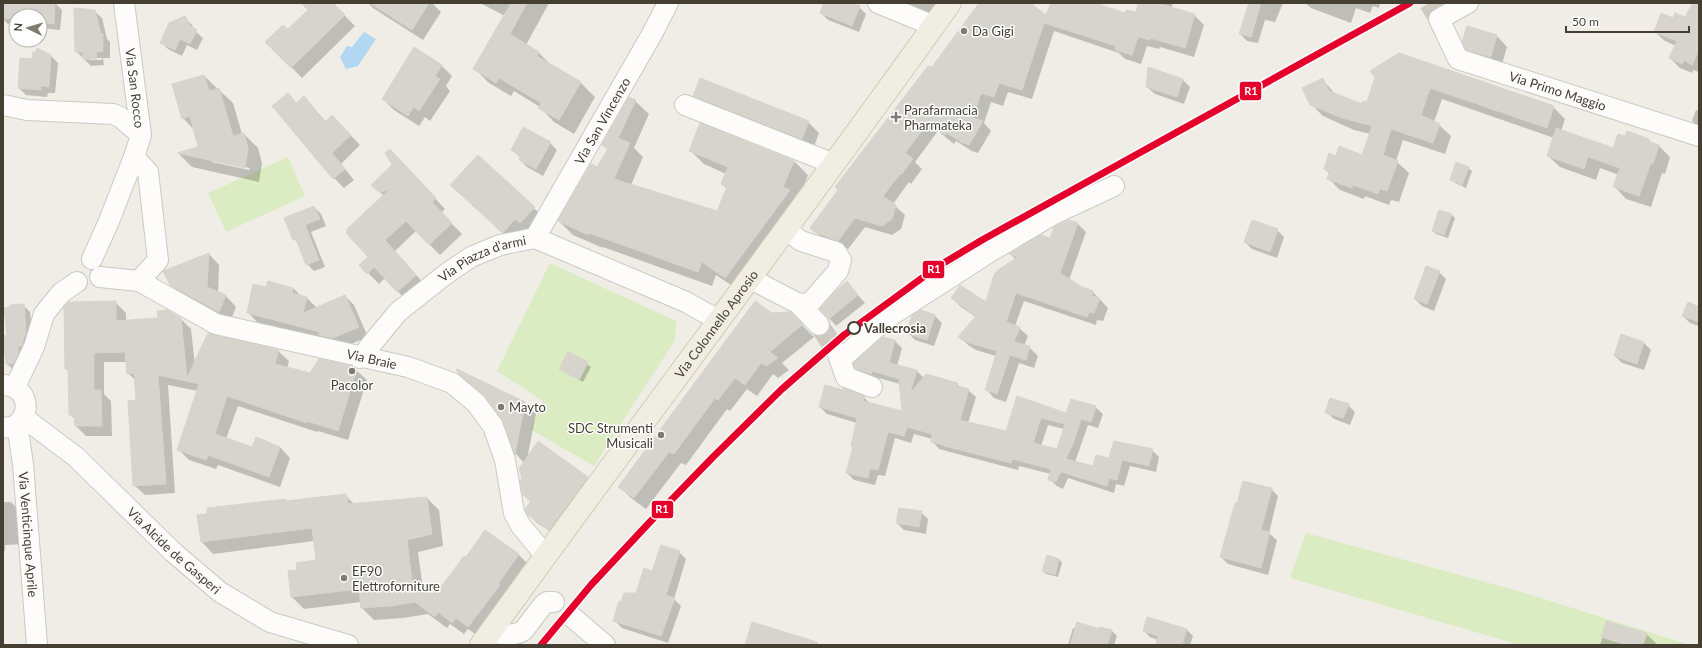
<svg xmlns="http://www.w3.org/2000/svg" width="1702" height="648" font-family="Lato,sans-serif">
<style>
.green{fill:#dbecc3}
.water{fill:#b1d7f2}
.shadow{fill:#0003;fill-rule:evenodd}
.building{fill:#d7d4cd;stroke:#d7d4cc;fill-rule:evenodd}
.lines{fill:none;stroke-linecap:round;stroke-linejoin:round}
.minor-tunnel{stroke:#cdcac2;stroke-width:20;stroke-dasharray:20 10;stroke-linecap:butt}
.minor-casing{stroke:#cbc9c2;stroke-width:22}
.major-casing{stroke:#d4cab1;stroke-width:24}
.minor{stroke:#fdfcfb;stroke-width:20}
.major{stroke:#f0ede2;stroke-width:22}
.rail-1-casing{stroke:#fff;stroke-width:10}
.rail-1{stroke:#e4002b;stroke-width:7}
.poi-dot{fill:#807b71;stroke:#fff;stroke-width:1.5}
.stop-dot{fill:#fff;stroke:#453e32;stroke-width:2}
.labels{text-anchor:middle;stroke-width:3;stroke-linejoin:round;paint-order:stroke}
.poi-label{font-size:13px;fill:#453e32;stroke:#fff;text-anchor:start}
.street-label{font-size:13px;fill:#453e32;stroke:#fff}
.stop-label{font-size:13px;font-weight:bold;fill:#453e32;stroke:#fff;text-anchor:start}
.line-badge{stroke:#fff;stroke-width:1.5}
.badge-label{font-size:11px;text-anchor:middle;font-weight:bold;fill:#fff}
</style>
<rect width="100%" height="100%" fill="#efede6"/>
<!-- green -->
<path class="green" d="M288 157 305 196 226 232 208 193Z
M550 263 676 321 675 340 594 466 530 429 543 401 497 371Z
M1306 533 1522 592 1690 645H1520L1290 578Z"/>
<!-- water -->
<path class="water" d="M364 32 376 39 358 66 346 69 340 57 347 46 352 47Z"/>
<!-- shadow -->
<path class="shadow" d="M3 3H55L62 10 60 30 40 28V16H16V25L8 24 3 19Z
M304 3H332L355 26 302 78 267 42 288 31 309 10Z
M368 3H432L441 12 423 40 373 8Z
M480 3H549L526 45 539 53 552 66 581 83 595 97 574 134 554 122 540 107 514 91 511 96 489 83 475 69 505 16Z
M825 3H849L859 7 866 14 859 32 828 20 821 13Z
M908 3H955L927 18Z
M981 3H1034L1032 6 1047 17 1052 3H1092L1126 15 1137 13 1139 3H1173L1171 8 1194 15 1204 25 1194 57 1160 47 1159 49 1147 46 1141 64 1125 59 1119 53 1054 31 1032 99 1008 92 1003 106 991 102 984 123 991 131 978 153 972 151 956 141 954 144 938 131 915 162 922 169 911 184 909 182 893 204 905 215 901 229 892 235 865 227 848 249 826 241 811 228Z
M1250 3H1283L1275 22 1265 20 1258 43 1247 41 1240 34Z
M1305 3H1380L1379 8 1373 6 1370 13 1356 8 1351 23 1311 8Z
M1699 7V72L1693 70 1692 73 1680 68 1670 58 1676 46 1665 41 1655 32 1673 19 1685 18Z
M94 11 102 18 107 39 110 42V58H103L104 65 91 66 76 51ZM88 58H102V60H90Z
M185 18 192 25 194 30 203 38 197 50 187 45 182 56 168 49 161 42Z
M1497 36 1507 47 1501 67 1478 60 1467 49Z
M414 48 442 66 452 76 446 86 450 91 430 121 425 117 419 126 394 110 383 99Z
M51 56 58 63 55 93H48L47 97 26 95 19 88 33 60Z
M1148 69 1183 80 1190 87 1184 104 1155 94 1147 87Z
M204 76 233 103 242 134H244L258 148 262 163 259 182 192 167 179 154 200 148 194 130 183 118ZM212 160 250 168 249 170 212 162Z
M1376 77 1553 107 1565 119 1561 131 1614 149 1626 138 1627 132 1649 140 1653 144 1659 146 1670 157 1665 174 1662 173 1651 207 1626 199 1615 187 1619 175 1600 168 1596 180 1560 167 1548 156 1554 138 1442 99 1434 122 1439 125 1451 136 1445 154 1403 140 1396 161 1409 173 1399 202 1391 200 1389 205 1365 196 1364 199 1340 190 1329 179 1330 174 1325 169 1336 157 1363 156 1371 134 1354 130 1323 116 1311 104 1323 80 1336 95 1362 105 1367 103Z
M288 94 297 104 304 97 326 122 332 116 360 145 341 164 354 180 344 188 334 178Z
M694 95 808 122 819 133 813 149 705 106Z
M635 101 649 114 634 148 643 157 631 185 718 212 727 189 722 184 726 174 704 164 690 150 794 161 808 175 798 200 740 291 716 275 712 286 603 247V248L573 235 559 221 598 169 608 150 603 145Z
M1696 110 1699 111V127L1692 121Z
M550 143 557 150 543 176 527 167 520 160 521 158 512 150Z
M478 156 554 227 540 242 535 238 522 252 452 185Z
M400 161 445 209 441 213 462 234 440 255 416 231 395 251 426 286 408 302 385 278 379 284 360 265 369 257 384 196 373 185Z
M1468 168 1472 171 1466 188 1455 183 1451 180Z
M314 207 321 214 326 226 311 232 325 267 314 271 307 264 299 244 294 239Z
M1452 215 1455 218 1448 238 1436 234 1433 231Z
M1069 221 1078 224 1086 232 1069 280 1082 288 1093 292 1108 308 1103 321 1097 320 1096 325 1024 301 1015 326 1019 328 1028 336 1024 346 1029 347 1038 356 1034 368 1019 363 1006 402 994 398 986 389 996 356 976 350 968 345 960 337 976 317 961 307 952 298 986 304 1016 260 1011 254 1051 239Z
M1277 230 1284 237 1277 258 1252 249 1245 242Z
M209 254 219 265 218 293 226 296 236 307 230 322 182 296 171 284 165 272Z
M1439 272 1446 279 1434 311 1422 306 1415 299Z
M847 283 865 303 836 326 821 309Z
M267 288H293L301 296 307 298 317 308 345 296 354 305 368 337 343 347 325 340 257 322 248 312Z
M115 302 126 313V321L180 318 191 329 195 365 278 351 289 361 287 368 310 374 356 370 367 380 348 440 318 431 317 432 238 406 226 439 253 449 280 447 290 458 280 487 218 465 216 469 189 460 179 450 198 391 168 385 175 493 145 495 134 485 137 401 136 381 128 373 127 362H104V394L111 401 112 436H86L76 426V420L70 414 69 372 66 369Z
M23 305 30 312 33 340 15 371 7 364Z
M1699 307V326L1690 323 1683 316Z
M791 314 814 337 782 363 789 370 778 378 773 374 757 396 747 389 730 411 727 409 686 465 681 463 646 509 631 498 620 487 771 315Z
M935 316 942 323 934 346 915 340 908 333Z
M1622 335 1644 343 1651 350 1644 370 1622 363 1615 356Z
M884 338 895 341 902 348 897 366 917 371 924 378 957 384 961 388 968 390 976 397 968 423 1006 432 1017 397 1067 415 1095 407 1103 414 1098 428 1088 425 1075 462 1094 467 1110 460 1152 450 1159 457 1156 472 1130 466 1124 486 1116 484 1114 493 1068 478 1063 489 1057 486 1049 479 1051 474 1019 466 1018 470 939 449 932 441V439L914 434 911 443 895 438 885 476 878 475 875 485 854 480 847 473 854 448 857 423 827 414 820 407 864 397 870 404 903 412 900 384 879 378 878 381 863 375 856 368ZM1048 425 1064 429 1058 450 1041 446Z
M568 353 591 367 583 382 560 369Z
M525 403 536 414 527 459 587 478 594 485 557 536 536 522 529 514 531 502 524 494V463L516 454 503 419Z
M1348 405 1355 412 1350 425 1334 419 1327 412Z
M1271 489 1278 496 1269 533 1277 540 1268 575 1228 564 1221 557 1237 505Z
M345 495 355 505 427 498 439 510 443 546 418 552 423 589 433 596 442 587 519 555 530 566 481 638 468 629 464 634 450 624 447 628 428 614 403 618 374 620 362 608 361 602 304 609 292 597 298 570 317 561 314 541 213 554 202 542 198 516 285 500 288 502Z
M3 502H11L21 513 24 544 5 545V551H3Z
M921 512 928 519 926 534 904 530 897 523Z
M679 552 686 559 674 599 681 606 668 643 622 628 615 621 621 603 637 594 653 572Z
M1059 559 1062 563 1058 577 1046 574 1043 571Z
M1607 622 1646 634 1656 643 1655 645H1600Z
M1073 628 1112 631 1117 636 1114 645H1068Z
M1187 630 1193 636 1190 645H1157L1158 640 1150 637 1144 631Z"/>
<!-- building -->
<path class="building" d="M3 3H55L54 24 40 22V16H16V19L3 18Z
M301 3H333L345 15 291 68 265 42 283 25 288 29 308 10Z
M370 3H429L412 30Z
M511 3H527L510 34 539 52 537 56 581 82 559 120 538 108 541 103 499 78 496 83 473 69Z
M824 3H851L860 6 852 26 820 13Z
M979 3H1030L1046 15 1051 3H1095L1125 13 1126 10 1136 12 1138 3H1157L1195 14 1185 48 1150 38V40L1138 37 1132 55 1115 50 1116 46 1044 23 1022 90 999 83 994 97 981 93 973 118 983 121 969 145 961 142 947 133 945 135 928 123 905 153 913 159 901 175 900 174 883 196 896 205 892 219 882 226 855 218 838 241 815 232 810 228 838 190 835 187 928 66 932 67Z
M1249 3H1261L1251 37 1239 34Z
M1693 3H1699V50L1692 65 1684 60 1682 64 1669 58 1677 41 1654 32 1661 13 1673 18 1675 13 1685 17Z
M74 8 95 10 101 34H103V51L96 52 97 59H83V52H75Z
M185 16 190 26 197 30 190 44 180 39 175 50 160 43 169 23Z
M1467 26 1497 35 1491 57 1466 50 1462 42Z
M414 47 442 65 435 76 440 79 419 111 414 107 408 116 382 99Z
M37 48 51 55 49 87 41 86V90L18 88 20 58 32 59 33 52H36Z
M1399 53 1554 106 1547 128 1430 88 1421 115 1440 124 1433 143 1391 129 1383 155 1398 161 1387 191 1380 189 1378 194 1353 185 1352 188 1327 179 1330 171 1324 169 1329 153 1336 156 1339 146 1362 155 1372 126 1342 118 1310 105 1302 88 1323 78 1329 91 1362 104 1363 101 1367 102 1375 77 1370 71Z
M1148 67 1183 79 1177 97 1146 87Z
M204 75 209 91 219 88 233 136 244 133 248 148 245 168 177 153 198 147 190 116 182 119 172 84Z
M700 78 809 121 802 139 693 96Z
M288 93 296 103 304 96 325 122 332 115 351 135 332 153 345 169 333 179 272 106Z
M629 97 636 100 618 138 630 143 614 179 717 211 727 187 721 184 728 167 689 151 700 123 794 161 783 187 790 190 725 278 702 262 698 272 589 233 588 235 558 221 591 164 597 167 608 149 602 145Z
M523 127 551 142 536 169 519 160 521 156 511 150Z
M1556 128 1613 148 1618 134 1625 136 1627 131 1649 139 1648 141 1659 145 1653 164 1651 163 1639 196 1613 187 1620 168 1588 157 1584 169 1547 156Z
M390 149 436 198 432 202 452 223 429 245 406 221 385 240 416 275 397 292 374 267 367 274 359 265 368 257 347 234V229L391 188 380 193 371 185 392 165 385 153Z
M478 155 535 207 520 223 515 219 503 233 450 185Z
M1456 162 1469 167 1462 185 1450 180Z
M314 206 320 219 305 225 319 260 306 265 296 239 293 240 284 218Z
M1439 210 1452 214 1444 235 1432 231Z
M1069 220 1078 223 1060 273 1082 287 1093 291 1092 296 1100 298 1094 313 1089 312 1087 317 1016 293 1006 322 1020 327 1014 342 1030 346 1026 360 1010 355 997 394 985 390 997 351 966 342 958 337 976 316 951 298 960 285 986 302 994 275 998 270 1018 257 1009 254 1041 235 1050 238 1054 227Z
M1252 220 1278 229 1270 252 1244 242Z
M209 253 207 287 226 295 219 312 170 285 163 271Z
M1426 266 1440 271 1427 304 1414 299Z
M268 281 293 288 292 293 307 297 303 313 345 295 359 327 333 338 319 335 320 332 247 313 253 284 266 287Z
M847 281 858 295 829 319 820 309 836 291Z
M116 301V321L158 318 157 311 167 310 181 318 187 378 208 333 279 350 275 364 310 373 319 359 352 366 357 369 338 431 307 421V423L227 396 215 434 252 447 256 437 280 447 269 477 208 455 206 460 177 450 199 384 158 375 166 484 133 486 128 401 136 400 134 373 127 374 125 352 94 353V390H101L102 426H75L74 415H69L68 369H65L64 307 69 302Z
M755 301 772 313 790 312 803 324 770 352 778 358 766 366 761 363 745 385 735 378 718 400 715 398 674 454 669 452 634 498 618 487Z
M1688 302 1699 307V322L1682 316Z
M24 304 26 332 25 336H24L22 346H18V353L14 363 6 364 3 336 7 335 4 308 10 307V305Z
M921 310 935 315 927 340 906 333 912 315Z
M1621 334 1644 342 1637 364 1614 356Z
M883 337 895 340 889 363 917 370 910 393 926 374 958 383 957 386 969 389 960 420 1006 431 1017 396 1066 413 1071 399 1096 406 1091 422 1081 419 1073 444 1066 459 1093 466 1096 455 1109 458 1114 441 1153 449 1149 466 1122 460 1117 480 1109 478 1107 486 1061 472 1056 482 1048 480 1051 469 1012 459 1011 463 944 446V445L931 442 932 434 907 427 904 436 888 432 878 470 870 468 868 478 846 473 853 447 851 446 857 418 819 407 825 385 843 390 844 388 864 396 863 401 902 411 899 379 872 371 871 374 855 368 853 363ZM1041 418 1065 424 1057 449 1033 443Z
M568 352 588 362 579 380 559 369Z
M457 369 525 402 515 455 502 419 485 396 463 378 456 370Z
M1330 398 1349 404 1343 418 1325 413Z
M538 441 588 477 549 530 528 515 525 509 531 501 523 495 520 481 522 478 519 469Z
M1243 481 1272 488 1261 530 1270 532 1261 568 1220 557 1235 503 1237 504Z
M346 494 348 504 427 497 432 534 407 540 412 581 433 594 440 585 442 586 464 556 466 557 485 530 519 554 498 584 500 585 468 627 456 618 452 623 438 612 435 617 415 602 391 606 361 608 359 589 291 597 288 571 297 570 296 563 316 560 312 528 201 542 197 515 207 514V508L286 499V501Z
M899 508 922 511 919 527 896 523Z
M661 545 680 551 666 595 675 598 661 636 613 621 619 601 621 602 624 593H636L644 568 652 571Z
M1047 555 1059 559 1055 575 1042 571Z
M1147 617 1187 629 1182 645H1156L1158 636 1143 631Z
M1606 621 1647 633 1643 645H1626L1601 637Z
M752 622 817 642V645H745Z
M1077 622 1099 629 1100 627 1112 630 1107 645H1070Z"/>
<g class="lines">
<!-- minor-tunnel -->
<path class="minor-tunnel" d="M1429 3 1439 19
M819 325 837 352"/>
<!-- minor casing -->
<g class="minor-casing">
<g id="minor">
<path d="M878 3 934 26"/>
<path id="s1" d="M1468 3 1439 19 1458 59 1699 136"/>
<path d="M3 105 27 110 113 114 120 117 141 135"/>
<path d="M685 105 834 164"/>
<path d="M134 157 148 172 158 260 139 281"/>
<path id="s2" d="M535 238 652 34 668 3"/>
<path d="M92 259 109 221 134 157 141 135 124 3"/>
<path id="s3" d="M100 277 139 281 216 324 408 367 452 383 476 403 493 426 505 460 514 513 521 526 546 556"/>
<path d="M749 278 799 304 810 303 838 271 841 260 836 252 801 241 786 230"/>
<path d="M799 304 819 325"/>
<path d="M837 352 846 377 872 387"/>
<path id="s4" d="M360 358 398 312 446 274 471 257 500 245 535 238 686 302 718 320"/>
<path d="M840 360 887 318 988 253 1054 214 1114 186"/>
<path d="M15 387 34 347 44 314 61 293 77 282"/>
<path id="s5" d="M23 417 76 457 173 552 220 592 270 622 348 645"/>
<path id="s6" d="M17 424 23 464 37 645"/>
<path d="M3 427C30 432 36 387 4 385"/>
<path d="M572 617 605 645"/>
<path d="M490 632C501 634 512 637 523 631L543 605 547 602H554"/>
</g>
</g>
<!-- major casing -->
<g class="major-casing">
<g id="major">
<path id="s7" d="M481 645C636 430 796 219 950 3"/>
</g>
</g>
<!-- minor -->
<use href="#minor" class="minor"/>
<!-- major -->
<use href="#major" class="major"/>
<!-- rail-1 casing -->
<g class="rail-1-casing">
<path id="rail-1" d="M541 645 591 585 648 524 713 457 782 389 844 335 937 267 982 240 1410 3"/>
</g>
<!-- rail-1 -->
<use href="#rail-1" class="rail-1"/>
</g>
<!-- markers -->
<g class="poi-dot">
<circle cx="964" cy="31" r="4"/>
<path d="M894 111h4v4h4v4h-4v4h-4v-4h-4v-4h4z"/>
<circle cx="352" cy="371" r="4"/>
<circle cx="501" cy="407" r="4"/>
<circle cx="661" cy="435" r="4"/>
<circle cx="344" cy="578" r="4"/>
</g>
<circle class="stop-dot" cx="854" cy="328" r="6"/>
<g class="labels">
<!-- poi labels -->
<g class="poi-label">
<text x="972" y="36">Da Gigi</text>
<text x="904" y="115">Parafarmacia<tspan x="904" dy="15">Pharmateka</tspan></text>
<text x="352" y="390" text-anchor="middle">Pacolor</text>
<text x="509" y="412">Mayto</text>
<text x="653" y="433" text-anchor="end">SDC Strumenti<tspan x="653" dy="15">Musicali</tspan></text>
<text x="352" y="576">EF90<tspan x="352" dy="15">Elettroforniture</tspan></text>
</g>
<!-- street labels -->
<g class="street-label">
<text transform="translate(135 88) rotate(83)" y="5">Via San Rocco</text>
<text dy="5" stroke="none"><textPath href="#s1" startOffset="182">Via Primo Maggio</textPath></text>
<text dy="5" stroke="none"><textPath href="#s2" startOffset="135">Via San Vincenzo</textPath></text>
<text dy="5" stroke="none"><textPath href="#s4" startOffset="161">Via Piazza d'armi</textPath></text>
<text dy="5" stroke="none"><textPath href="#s7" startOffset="398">Via Colonnello Aprosio</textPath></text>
<text dy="5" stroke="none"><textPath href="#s3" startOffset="287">Via Braie</textPath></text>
<text dy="5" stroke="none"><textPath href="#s6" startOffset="111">Via Venticinque Aprile</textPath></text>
<text dy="5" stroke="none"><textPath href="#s5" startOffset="202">Via Alcide de Gasperi</textPath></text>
</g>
<!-- stop labels -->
<g class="stop-label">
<text x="864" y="333">Vallecrosia</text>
</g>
</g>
<g class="line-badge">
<rect x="1239" y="81" width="23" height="20" rx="4" fill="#e4002b"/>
<rect x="922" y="260" width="23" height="19" rx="4" fill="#e4002b"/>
<rect x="651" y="500" width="23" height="19" rx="4" fill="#e4002b"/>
</g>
<g class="badge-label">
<text x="1251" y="95">R1</text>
<text x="934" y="273">R1</text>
<text x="662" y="513">R1</text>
</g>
<!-- border -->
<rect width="1702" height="648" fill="none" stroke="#453e32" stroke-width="8"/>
<!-- north arrow -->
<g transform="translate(28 28) rotate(275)"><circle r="19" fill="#ffffff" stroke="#b5b2ad"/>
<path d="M0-3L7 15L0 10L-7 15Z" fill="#807b71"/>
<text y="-6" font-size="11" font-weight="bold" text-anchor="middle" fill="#453e32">N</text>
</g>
<!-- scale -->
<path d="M1566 26v6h123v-6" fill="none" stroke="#453e32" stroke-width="2"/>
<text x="1572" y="26" font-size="12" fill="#453e32" stroke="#ffffff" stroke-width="3" paint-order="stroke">50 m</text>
</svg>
